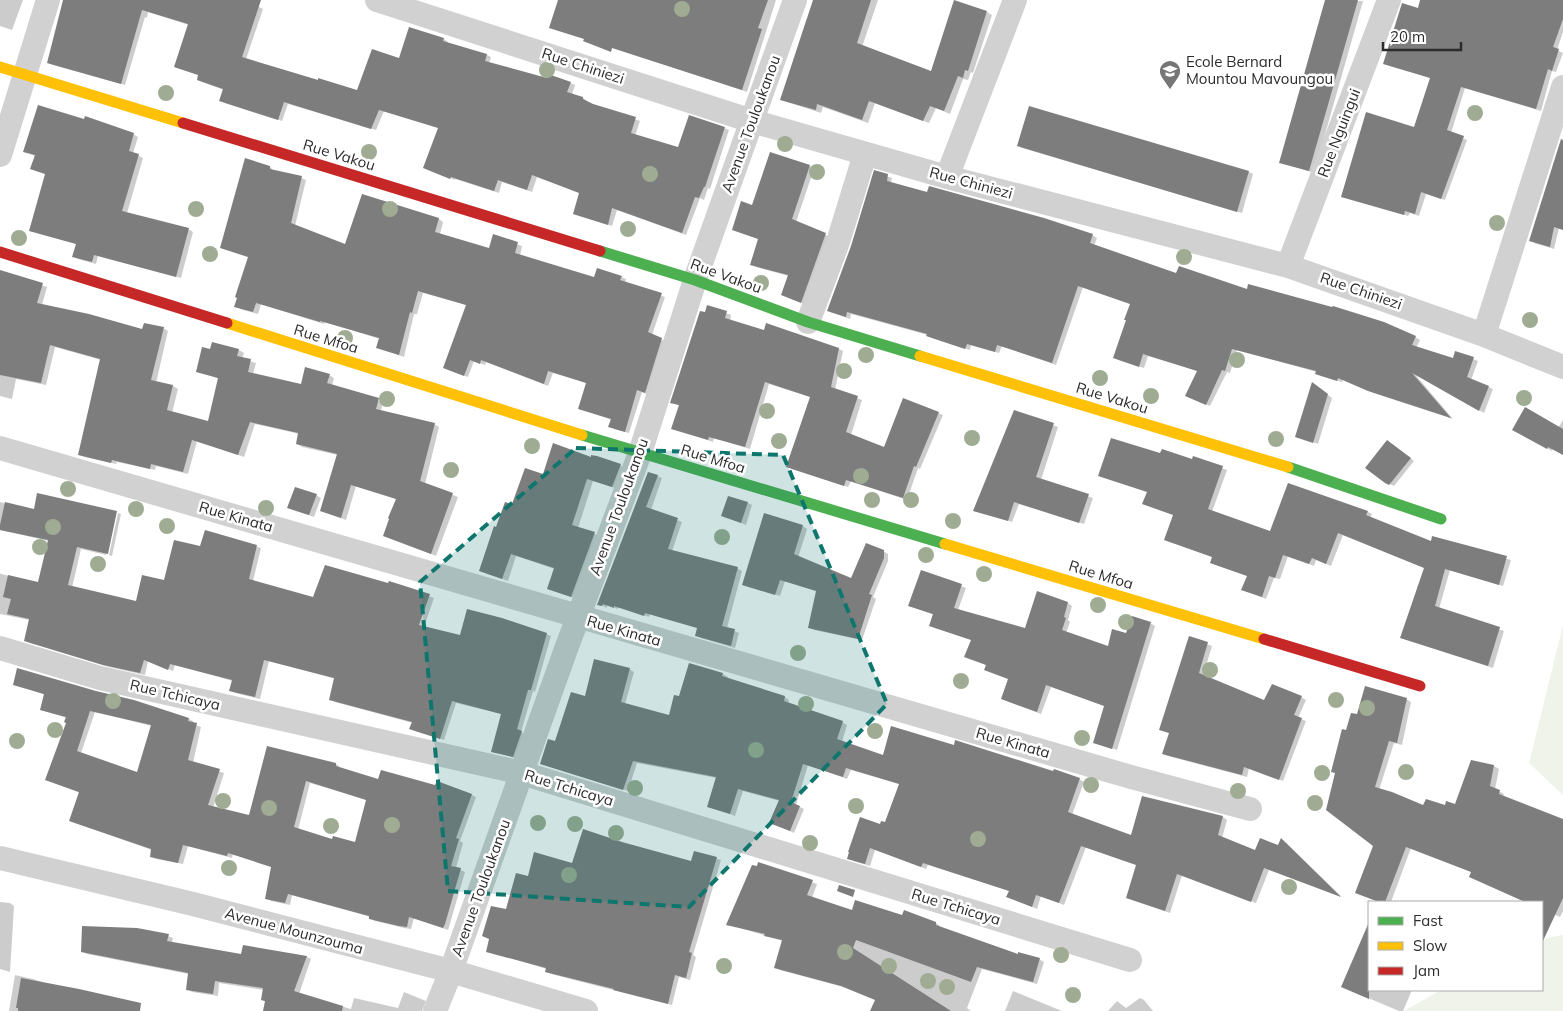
<svg xmlns="http://www.w3.org/2000/svg" width="1563" height="1011" font-family="Mulish,sans-serif">
<style>
.green{fill:#f0f3ea}
.shadow{fill:#0003;fill-rule:evenodd}
.building{fill:#7d7d7d;fill-rule:evenodd}
.lines{fill:none;stroke-linecap:round;stroke-linejoin:round}
.street{stroke:#d1d1d1;stroke-width:24}
.fast{stroke:#4caf50;stroke-width:11}
.slow{stroke:#ffc107;stroke-width:11}
.jam{stroke:#c62828;stroke-width:11}
.tree{fill:#9fac93}
.marked{fill:#0f766e;fill-opacity:0.2;stroke:#0f766e;stroke-width:4;stroke-dasharray:10 6;stroke-linejoin:round}
.labels{text-anchor:middle;stroke-width:5;stroke-linejoin:round;paint-order:stroke}
.poi-label{font-size:15px;fill:#2c2c2c;stroke:#fff;text-anchor:start}
.street-label{font-size:15px;fill:#2c2c2c;stroke:#fff}
</style>
<rect width="100%" height="100%" fill="#fff"/>
<!-- green -->
<path class="green" d="M1563 625V795L1529 763Z
M1563 935V1011H1404L1441 990H1542V939Z"/>
<!-- shadow -->
<path class="shadow" d="M0 0H23L12 30 0 26Z
M65 0H237L259 7 263 9 246 59 358 92 400 60 444 39 448 42 447 44 487 55 491 57 489 64 548 79 570 83 575 85 572 95 583 98 587 101V102L640 121 635 136 678 148 724 128 729 130 710 189 708 188 704 200 700 198 686 235 617 210 612 226 574 214 581 193 537 177 532 192 502 182 499 193 455 179V180L429 170 440 128 384 111 376 130 288 104 282 121 225 103 224 90 202 82 198 80 199 75 175 67 189 25 148 12 147 18 145 17 125 85 53 65 48 63Z
M653 0H776L747 92 632 54Z
M827 0H878L862 47 932 72 987 12 992 15 973 73 971 72 968 80 963 79 950 114 936 108 929 123 875 103 868 123 823 107 821 113 787 102 781 99 807 18 820 22Z
M1326 0 1363 1 1314 173 1280 162Z
M1421 0H1563V32L1557 50 1563 53 1556 72 1552 71 1541 111 1465 88 1451 133 1467 140 1445 200 1426 194 1419 216 1410 213 1408 216 1342 196 1415 129 1431 78 1385 63 1419 9Z
M1030 107 1249 172 1253 174 1242 213 1022 148 1018 146Z
M133 134 138 137 133 153 143 158 127 213 188 229 193 232 181 278 98 256 96 264 78 259 74 256 77 244 31 231 46 174 32 169 36 156 29 154Z
M809 166 814 169 796 222 830 237 805 304 787 297 789 276 756 267 759 239 733 229 753 206Z
M270 167 274 171 301 178 306 180 295 226 346 246 362 196 439 219 443 222 440 234 490 250 494 236 522 246 520 256 595 279 621 277 626 279 625 283 665 297 652 335 666 342 649 395 642 392 629 433 614 429 612 420 580 409 588 383 553 373 548 386 486 362 485 365 474 361 468 377 449 370 467 305 423 293 417 314H414L404 357 378 348 380 339 325 322 324 324 261 304 258 314 240 309 249 257 222 248Z
M1563 171V230L1559 228 1554 249 1534 243Z
M875 172 892 178 891 183 1092 235 1097 238 1094 246 1177 275 1247 290 1415 337 1420 340 1416 348 1454 359H1473L1478 361 1471 380 1493 389 1484 413 1413 372 1453 419 1374 393 1343 380 1342 382 1321 376 1317 372 1237 350 1230 373 1227 372 1210 406 1191 398 1198 371 1148 356 1144 368 1119 360 1131 304 1083 287 1056 365 1002 346 999 353 971 345 970 350 932 338 928 335 851 314 850 319 833 313 828 311 852 246Z
M0 271 47 287 42 305 143 330 163 328 168 331 156 383 173 386 178 389 172 413 209 423 220 379 197 371 211 350H239L244 353 242 359 256 363 253 374 302 386 329 375 334 378 332 386 383 402 381 411 434 424 439 427 425 484 458 497 436 556 385 536 397 499 356 486 346 520 321 511 338 455 302 447 297 444 300 434 255 424 244 457 197 441 188 474 156 466 155 470 117 462 116 464 85 457 80 455 101 360 55 347 46 385 16 379 12 399 0 396Z
M708 306 731 315 730 321 765 332 839 349 843 351 835 390 862 400 851 435 885 449 904 400 943 415 920 469 918 468 907 500 851 481 848 487 792 469 811 397 769 384 750 449 714 438 713 442 673 428 680 406 672 402Z
M1316 386 1332 398 1318 444 1296 436Z
M1015 411 1058 427 1041 480 1093 498 1084 524 1019 504 1012 522 975 510Z
M1563 420V454L1553 448 1552 451 1513 429 1558 428Z
M1392 444 1414 461 1394 486 1385 482Z
M1161 455 1193 461 1194 457 1227 470 1212 512 1271 532 1288 484 1368 512 1372 514 1370 518 1432 542 1433 538 1511 560 1503 586 1450 570 1439 609 1504 631 1493 668 1402 638 1425 568 1343 535 1331 566 1316 560 1314 566 1288 556 1280 579 1274 578 1266 599 1243 590 1248 576 1216 565 1212 563 1213 557 1165 540 1174 515Z
M592 456 626 468 618 489 593 481 578 528 600 536 577 599 549 589 555 569 516 556 508 581 486 573 497 528 513 506 543 475 591 458Z
M657 476 662 478 651 510 682 522 672 551 737 568 742 571 727 628 739 633 735 648 701 638 697 635 699 628 650 614 649 617 623 608H618V609L607 605V608L599 604Z
M316 495 321 498 314 517 293 510Z
M0 502 35 510 116 512 106 555 81 549 72 588 137 602 165 582 201 548 206 532 261 548 253 581 314 598 389 585 390 582 434 598 424 627 461 637 546 634 551 636 535 692 533 691 521 732 526 735 518 759 492 751 502 714 456 703 444 740 415 731 411 729 413 723 335 702 331 699 336 679 269 661 260 699 235 693 231 691 233 681 175 665 173 671 148 661 145 675 109 667 30 643 25 640 30 620 0 614V573L1 574 39 583 49 541 0 530Z
M748 503 752 505 746 525 723 516Z
M118 513 121 514 112 556 109 555Z
M803 526 807 529 798 558 852 580 883 551 888 554V561L873 597 876 599 862 640 814 630 809 627 817 591 785 581 780 596 743 584Z
M961 586 966 588 958 610 1025 630 1037 593 1068 603 1072 606 1068 620 1070 622 1066 633 1108 648 1127 635 1150 623 1155 626 1117 750 1095 743 1106 706 1051 687 1041 714 1007 701 1002 699 1009 679 985 670 987 665 972 640 935 628 931 626 934 615 910 606Z
M1190 638 1212 646 1203 676 1265 702 1301 697 1306 700 1298 718 1306 721 1283 781 1249 768 1247 777 1168 756 1163 754 1171 734 1161 729Z
M690 664 723 674 728 677 727 679 785 697 789 700 788 704 842 722 847 725 842 742 884 757 955 747 1079 779 1084 782 1072 815 1132 836 1143 797 1223 817 1227 820 1222 838 1256 851 1279 846 1286 843 1342 897 1269 870 1256 903 1182 875 1170 913 1127 898 1137 865 1086 847 1064 905 1041 896 1037 909 1008 897 1010 891 928 865 926 869 875 850 870 866 853 861 881 825 886 824 900 784 851 770 847 779 808 765 796 805 804 809 794 833 776 825 780 801 743 791 735 816 709 806 717 778 637 763 628 791 541 763 585 698 629 669 634 672 625 704 670 716 680 697Z
M15 684 96 692 134 701 189 719 193 721V724L201 727 193 763 224 773 213 808 250 817 268 748 336 764 340 767V768L379 781 436 786 437 782 472 795 476 797 460 841 463 843 456 868 465 872 449 927 448 930 414 918 411 929 404 928 375 921 370 918 371 917 292 895 290 905 271 901 266 898 273 867 233 854 232 858 188 846 183 864 156 859 151 856 152 850 75 823 71 821 80 793 46 780 67 723V718L41 710 45 695ZM95 712 152 726 138 774 81 753ZM310 783 368 800 356 844 332 841 298 830Z
M1406 699 1411 702 1402 745 1394 743 1379 790 1424 807 1456 806 1472 761 1494 766 1499 769 1495 789 1504 794 1503 797 1563 821V911L1560 917 1542 909V902H1526L1475 879 1472 872 1411 848 1391 902H1379L1357 893 1375 845 1347 732 1358 716Z
M622 843 692 863 694 852 721 860 693 955 696 957 690 980 679 977 672 1005 551 974 547 972V969L487 951 507 911 528 877 573 864Z
M759 864 817 884 812 898 852 912 903 916 936 923 940 926V928L1018 955 1039 959 1044 962 1037 984 982 969 967 1008 971 1011H872L877 1000 847 988 780 970 776 967 783 941 727 924Z
M0 902 10 903 14 906 10 972 0 969Z
M168 936 173 938 172 943 242 955 307 957 311 959 299 994 351 1009 354 998 398 1008 404 992 426 1001 422 1011H264L266 1002 262 1000 264 990 219 983 218 996 192 992 187 989 189 974 87 954 82 951Z
M1362 941 1369 944V990H1412L1403 1011H1399L1347 989Z
M15 975 33 979 131 1011H9Z
M1013 991 1062 1011H1005Z
M1140 998 1144 1000 1153 1011H1108L1117 1001 1126 1008Z"/>
<!-- building -->
<path class="building" d="M63 0H261L242 57 318 80V78L357 90 372 49 399 58 409 27 444 38 443 41 487 54 485 61 547 78 548 74 571 82 567 92 583 97V99L593 104 636 117 631 133 678 147 689 115 725 127 705 187H704L699 198 695 197 682 233 612 208 608 225 573 214 579 193 532 175 527 190 498 180 494 191 451 177 450 179 423 168 438 128 379 110 371 129 284 102 278 120 219 101 223 89 197 80 198 75 174 67 188 24 142 10 121 84 47 63Z
M558 0H768L758 28 762 29 742 90 612 48 611 52 583 41 584 39 549 28Z
M813 0H871L857 43 931 71 954 0 987 11 968 71 965 70 963 78 958 76 944 111 930 106 923 121 869 101 862 120 817 104 816 110 780 100Z
M1325 0H1358L1309 171 1279 163Z
M1420 0H1563V19L1553 47 1559 49 1552 71 1548 69 1536 109 1461 87 1447 130 1464 136 1441 199 1421 192 1415 214 1405 211 1404 215 1341 197 1366 112 1414 127 1430 78 1383 64 1402 3 1418 8Z
M38 105 84 119 85 116 134 133 129 151 139 154 122 211 189 228 176 277 94 255 92 262 72 257 76 244 29 231 45 174 30 169 35 155 23 152Z
M1029 106 1249 171 1237 212 1017 146Z
M1561 139 1563 140V230L1554 227 1550 247 1529 241Z
M770 152 810 165 792 219 826 233 801 303 781 295 788 275 750 265 758 239 732 230 741 201 752 205Z
M245 158 270 166V169L302 176 291 223 345 244 362 194 439 218 435 232 489 248 493 234 518 242 515 253 594 277 597 268 622 276 620 280 662 293 648 332 662 338 645 393 637 390 625 432 608 427 611 419 578 409 586 383 548 371 544 384 481 360 480 364 470 360 464 376 443 368 466 305 418 291 412 313 410 312 399 355 376 348 379 338 320 321V322L256 303 253 312 234 307 237 298 235 297 248 257 220 248Z
M874 170 888 174 887 181 927 192 929 186 1044 218 1093 234 1090 243 1176 273 1179 266 1247 289 1248 284 1332 307 1333 306 1384 322 1416 336 1412 345 1453 358 1455 351 1474 357 1467 377 1489 386 1479 411 1412 373 1451 418 1368 391 1338 378 1337 381 1315 374 1316 371 1232 349 1225 371 1222 370 1206 405 1185 396 1197 371 1143 354 1139 367 1113 358 1126 320H1124L1130 304 1078 286 1052 363 997 345 995 352 967 344 965 349 926 336 927 334 847 312 846 317 827 311 851 246Z
M0 270 43 283 37 303 89 314 142 329 144 323 164 327 151 380 173 385 167 410 208 421 218 378 196 372 202 347 210 349 212 342 239 349 237 356 251 359 248 372 301 384 305 367 330 374 327 383 379 398 376 409 435 423 420 481 453 493 431 554 383 536 389 519 388 518 396 499 351 485 341 518 320 511 337 454 296 444 298 433 250 422 238 455 192 440 183 472 151 464 150 469 112 460 111 463 78 455 100 359 50 345 41 383 0 375Z
M707 305 727 311 725 318 764 330 766 323 839 348 831 387 858 396 846 432 884 447 903 398 939 412 916 467 914 466 903 498 846 480 844 486 786 467 810 397 765 382 745 447 709 437 708 440 671 429 679 405 670 403 700 311 705 312Z
M1312 382 1328 394 1313 443 1295 437Z
M1525 407 1563 429V455L1548 447 1547 449 1512 430Z
M1014 410 1054 423 1036 477 1089 494 1079 523 1014 502 1008 521 973 511Z
M1111 438 1160 453 1162 449 1192 459 1193 456 1223 466 1208 509 1270 531 1288 483 1368 511 1366 515 1431 541 1432 536 1507 556 1499 585 1445 569 1435 606 1500 627 1488 666 1400 638 1424 568 1338 533 1326 564 1312 558 1309 564 1283 555 1275 578 1269 576 1262 597 1241 590 1247 576 1210 563 1212 557 1164 540 1173 515 1142 504 1147 492 1098 476Z
M1387 440 1411 458 1389 485 1385 483 1365 468Z
M553 443 591 457V455L597 456 621 464 612 487 587 479 572 525 595 532 571 597 547 589 554 568 511 554 502 579 479 571 494 526 496 527 505 502 512 504 525 468 543 474Z
M648 472 658 475 646 507 678 518 668 549 738 567 722 626 735 629 731 646 695 636 697 628 645 613 644 616 614 606V608L603 604 602 606 597 605Z
M295 487 317 494 309 515 287 508Z
M37 493 117 511 108 554 77 547 68 585 136 601 142 575 164 580 174 540 200 546 205 530 257 545 249 579 313 597 325 565 388 583 389 581 430 594 419 625 460 635 467 609 502 618 547 633 531 690H528L517 729 522 731 513 757 491 752 501 714 452 701 440 739 409 729 412 722 329 700 334 678 264 660 255 697 229 691 232 680 170 664 168 670 144 660 140 673 103 665 24 641 29 619 7 614 11 599 3 597 8 575 38 582 48 540 0 530V525L5 502 34 509Z
M728 496 748 502 741 523 721 516Z
M764 513 803 525 794 554 851 578 866 543 884 550V558L869 594 872 595 858 639 808 628 816 591 780 580 775 595 742 585Z
M921 570 962 584 954 608 1025 628 1037 591 1068 602 1064 617 1066 618 1062 630 1108 646 1112 629 1126 633 1132 616 1151 622 1112 749 1093 743 1104 706 1046 685 1037 712 1001 699 1008 679 984 670 986 665 964 657 971 640 929 626 933 614 908 606Z
M1189 636 1208 642 1199 673 1264 700 1272 684 1302 696 1294 715 1302 718 1279 780 1244 767 1242 775 1162 754 1169 733 1159 730Z
M594 659 630 668 621 702 669 715 674 695 679 696 689 663 723 673 722 676 785 696 784 701 843 721 837 739 883 755 891 726 954 745 955 740 1053 771 1054 769 1080 778 1068 812 1131 835 1142 796 1223 816 1218 835 1255 850 1260 838 1278 845 1281 838 1341 897 1264 868 1251 902 1177 874 1165 911 1126 898 1136 865 1081 846 1059 903 1036 895 1032 907 1006 897 1009 891 923 863 921 867 870 848 865 864 847 859 849 852H848L860 817 880 824 881 821 885 822 899 784 846 768 843 777 803 764 791 802 800 806 790 831 769 823 779 800 738 789 730 814 707 807 716 777 633 761 623 790 540 764 548 739 555 741 571 692 585 696Z
M17 668 96 691 134 700 189 718 188 721 197 723 188 760 220 769 208 805 249 815 267 746 336 763V766L378 779 381 770 435 785 437 781 472 794 456 838 459 839 451 866 461 868 445 924 443 928 409 917 407 927 399 926 369 919V916L288 894 285 903 265 899 271 867 228 853 227 856 183 845 178 863 150 857 151 849 69 821 79 792 45 780 66 723 64 722 66 717 40 710 44 694 13 685ZM90 711 151 725 137 772 77 751ZM306 781 366 800 355 842 333 836 332 839 294 827Z
M1365 686 1407 698 1397 743 1389 741 1375 787 1392 792 1423 805 1426 799 1445 805 1446 801 1455 804 1471 760 1494 765 1490 786 1500 790 1499 794 1563 819V898L1542 943V902H1525L1469 877 1471 872 1406 847 1385 902H1379L1355 893 1373 846 1326 810 1335 773 1331 772 1342 729 1346 730 1351 713 1357 714Z
M583 829 622 842 691 861 694 851 717 857 689 952 692 953 686 978 675 975 668 1004 613 990 614 989 545 972 546 968 486 952 489 939 482 936 491 906 506 909 516 873 528 876 534 852 572 863Z
M758 862 813 880 807 895 852 910 855 900 902 915 904 910 936 922V925L1018 954V952L1040 958 1033 982 977 967 971 982 856 940 853 948 951 1011H870L875 1000 841 986 774 968 782 940 764 936 765 934 726 925 752 865 757 866Z
M839 885 855 890 853 897 837 891Z
M1369 922V999L1341 987Z
M82 926 137 928 169 934 167 941 241 954 243 945 307 956 294 991 343 1006 342 1011H263L265 1001 261 1000 263 988 215 981 213 994 186 990 188 973 81 952Z
M21 978 79 989 141 1003 140 1011H18V1008H16Z"/>
<g class="lines">
<!-- street -->
<path class="street" d="M377 0 752 121 947 177 1288 266 1484 335 1563 367
M0 155 48 0
M947 177 1015 0
M1288 266 1389 0
M808 322 838 242 865 154
M1484 335 1563 87
M0 448 1131 777 1250 809
M0 648 100 678 522 773 1130 960
M0 858 193 904 451 971 586 1011
M435 1011 451 971 566 649 640 453 695 280 795 0"/>
<!-- fast -->
<path class="fast" d="M600 251 695 280 808 322 920 356
M582 435 945 544
M1288 467 1441 519"/>
<!-- slow -->
<path class="slow" d="M0 67 183 123
M227 323 582 435
M920 356 1288 467
M945 544 1264 639"/>
<!-- jam -->
<path class="jam" d="M183 123 600 251
M0 252 227 323
M1264 639 1420 686"/>
</g>
<!-- trees -->
<g class="tree">
<circle cx="682" cy="9" r="8"/>
<circle cx="547" cy="70" r="8"/>
<circle cx="166" cy="93" r="8"/>
<circle cx="1475" cy="113" r="8"/>
<circle cx="785" cy="144" r="8"/>
<circle cx="369" cy="152" r="8"/>
<circle cx="817" cy="172" r="8"/>
<circle cx="650" cy="174" r="8"/>
<circle cx="196" cy="209" r="8"/>
<circle cx="390" cy="209" r="8"/>
<circle cx="1497" cy="223" r="8"/>
<circle cx="628" cy="229" r="8"/>
<circle cx="19" cy="238" r="8"/>
<circle cx="210" cy="254" r="8"/>
<circle cx="1184" cy="257" r="8"/>
<circle cx="761" cy="283" r="8"/>
<circle cx="1530" cy="320" r="8"/>
<circle cx="345" cy="338" r="8"/>
<circle cx="866" cy="355" r="8"/>
<circle cx="1237" cy="360" r="8"/>
<circle cx="844" cy="371" r="8"/>
<circle cx="1100" cy="378" r="8"/>
<circle cx="1151" cy="396" r="8"/>
<circle cx="1524" cy="398" r="8"/>
<circle cx="387" cy="399" r="8"/>
<circle cx="767" cy="411" r="8"/>
<circle cx="972" cy="438" r="8"/>
<circle cx="1276" cy="439" r="8"/>
<circle cx="779" cy="441" r="8"/>
<circle cx="532" cy="446" r="8"/>
<circle cx="451" cy="470" r="8"/>
<circle cx="861" cy="476" r="8"/>
<circle cx="68" cy="489" r="8"/>
<circle cx="872" cy="500" r="8"/>
<circle cx="911" cy="500" r="8"/>
<circle cx="266" cy="508" r="8"/>
<circle cx="136" cy="509" r="8"/>
<circle cx="953" cy="521" r="8"/>
<circle cx="167" cy="526" r="8"/>
<circle cx="53" cy="527" r="8"/>
<circle cx="722" cy="537" r="8"/>
<circle cx="40" cy="547" r="8"/>
<circle cx="926" cy="555" r="8"/>
<circle cx="98" cy="564" r="8"/>
<circle cx="984" cy="574" r="8"/>
<circle cx="1098" cy="605" r="8"/>
<circle cx="1126" cy="622" r="8"/>
<circle cx="798" cy="653" r="8"/>
<circle cx="1210" cy="670" r="8"/>
<circle cx="961" cy="681" r="8"/>
<circle cx="1336" cy="700" r="8"/>
<circle cx="113" cy="701" r="8"/>
<circle cx="806" cy="704" r="8"/>
<circle cx="1367" cy="708" r="8"/>
<circle cx="55" cy="730" r="8"/>
<circle cx="875" cy="731" r="8"/>
<circle cx="1082" cy="738" r="8"/>
<circle cx="17" cy="741" r="8"/>
<circle cx="756" cy="750" r="8"/>
<circle cx="1406" cy="772" r="8"/>
<circle cx="1322" cy="773" r="8"/>
<circle cx="1091" cy="785" r="8"/>
<circle cx="635" cy="788" r="8"/>
<circle cx="1238" cy="791" r="8"/>
<circle cx="223" cy="801" r="8"/>
<circle cx="1315" cy="803" r="8"/>
<circle cx="856" cy="806" r="8"/>
<circle cx="269" cy="808" r="8"/>
<circle cx="538" cy="823" r="8"/>
<circle cx="575" cy="824" r="8"/>
<circle cx="392" cy="825" r="8"/>
<circle cx="331" cy="826" r="8"/>
<circle cx="616" cy="833" r="8"/>
<circle cx="978" cy="839" r="8"/>
<circle cx="810" cy="843" r="8"/>
<circle cx="229" cy="868" r="8"/>
<circle cx="569" cy="875" r="8"/>
<circle cx="1289" cy="887" r="8"/>
<circle cx="845" cy="952" r="8"/>
<circle cx="1061" cy="955" r="8"/>
<circle cx="724" cy="966" r="8"/>
<circle cx="889" cy="966" r="8"/>
<circle cx="928" cy="981" r="8"/>
<circle cx="947" cy="987" r="8"/>
<circle cx="1073" cy="995" r="8"/>
</g>
<!-- marked area -->
<path class="marked" d="M576 448 783 455 887 704 689 907 448 891 420 582Z"/>
<!-- icons -->
<defs>
<g id="school-pin" transform="scale(1.125)"><path d="M0 17L-7.5 6A9.5 9.5 0 1 1 7.5 6Z" fill="#767676" stroke="#fff"/><path d="M0-5L7-2L0 1L-7-2ZM-4 1L0 2.5L4 1V4Q0 6-4 4Z" fill="#fff"/></g>
</defs>
<g fill-rule="evenodd">
<use href="#school-pin" x="1170" y="71"/>
</g>
<g class="labels">
<!-- poi labels -->
<g class="poi-label">
<text x="1186" y="67">Ecole Bernard<tspan x="1186" dy="17">Mountou Mavoungou</tspan></text>
</g>
<!-- street labels -->
<g class="street-label">
<text transform="translate(583 66) rotate(18)" y="5">Rue Chiniezi</text>
<text transform="translate(751 124) rotate(-70)" y="5">Avenue Touloukanou</text>
<text transform="translate(1339 133) rotate(-69)" y="5">Rue Nguingui</text>
<text transform="translate(339 155) rotate(17)" y="5">Rue Vakou</text>
<text transform="translate(971 183) rotate(15)" y="5">Rue Chiniezi</text>
<text transform="translate(726 276) rotate(20)" y="5">Rue Vakou</text>
<text transform="translate(1361 291) rotate(19)" y="5">Rue Chiniezi</text>
<text transform="translate(326 339) rotate(17)" y="5">Rue Mfoa</text>
<text transform="translate(1112 398) rotate(17)" y="5">Rue Vakou</text>
<text transform="translate(713 459) rotate(17)" y="5">Rue Mfoa</text>
<text transform="translate(619 507) rotate(-70)" y="5">Avenue Touloukanou</text>
<text transform="translate(236 517) rotate(16)" y="5">Rue Kinata</text>
<text transform="translate(1101 575) rotate(17)" y="5">Rue Mfoa</text>
<text transform="translate(624 631) rotate(16)" y="5">Rue Kinata</text>
<text transform="translate(175 695) rotate(13)" y="5">Rue Tchicaya</text>
<text transform="translate(1013 743) rotate(16)" y="5">Rue Kinata</text>
<text transform="translate(569 788) rotate(17)" y="5">Rue Tchicaya</text>
<text transform="translate(481 888) rotate(-70)" y="5">Avenue Touloukanou</text>
<text transform="translate(956 907) rotate(17)" y="5">Rue Tchicaya</text>
<text transform="translate(294 931) rotate(15)" y="5">Avenue Mounzouma</text>
</g>
</g>
<!-- legend -->
<rect x="1368" y="901" width="175" height="90" fill="#ffffff" stroke="#ababab"/>
<rect x="1378" y="917" width="25" height="8" fill="#4caf50" stroke="#ababab"/>
<text x="1413" y="926" font-size="15" fill="#2c2c2c">Fast</text>
<rect x="1378" y="942" width="25" height="8" fill="#ffc107" stroke="#ababab"/>
<text x="1413" y="951" font-size="15" fill="#2c2c2c">Slow</text>
<rect x="1378" y="967" width="25" height="8" fill="#c62828" stroke="#ababab"/>
<text x="1413" y="976" font-size="15" fill="#2c2c2c">Jam</text>
<!-- scale -->
<path d="M1383 42v8h78v-8" fill="none" stroke="#2c2c2c" stroke-width="2.5"/>
<text x="1390" y="42" font-size="15" fill="#2c2c2c" stroke="#ffffff" stroke-width="4" paint-order="stroke">20 m</text>
</svg>
